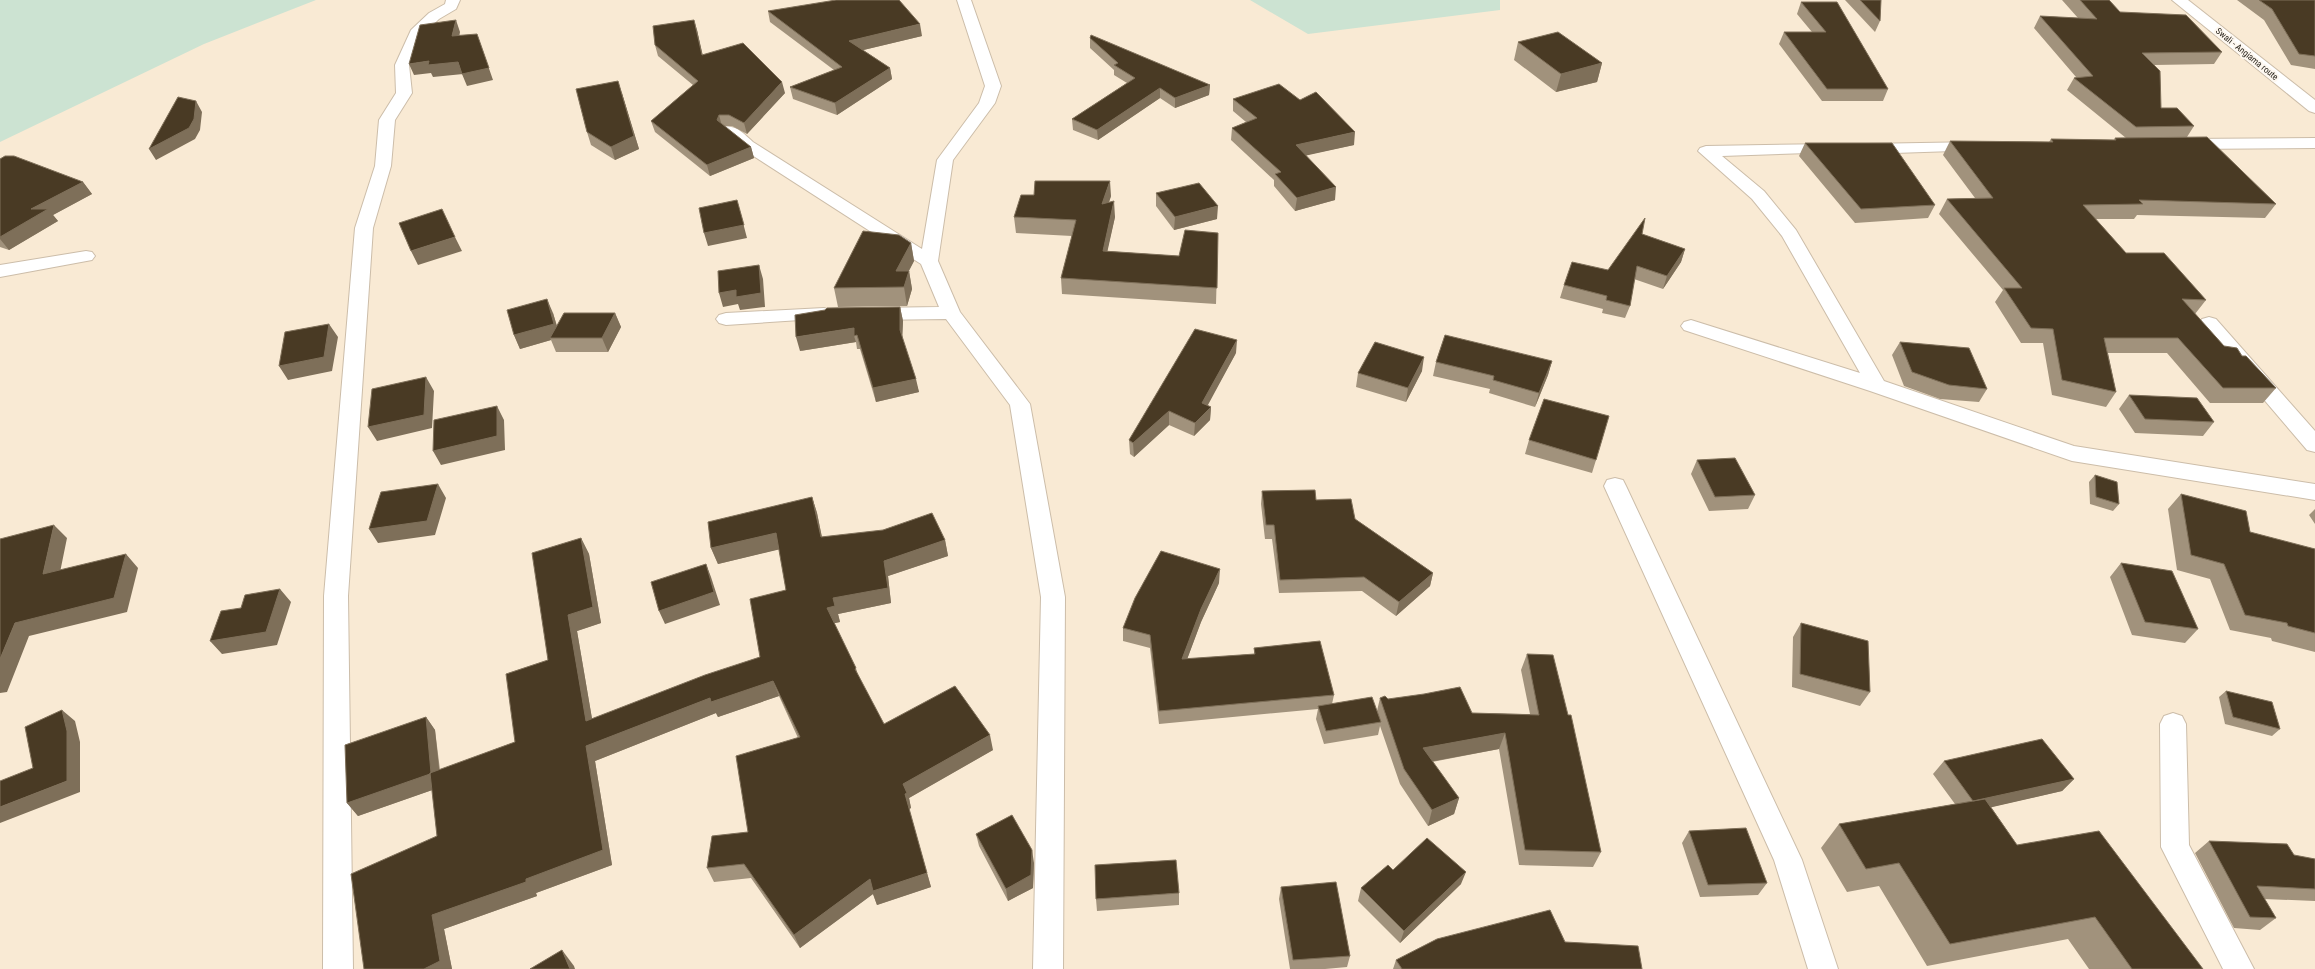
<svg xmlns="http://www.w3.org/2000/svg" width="2315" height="969" font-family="'Roboto Condensed',sans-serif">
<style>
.green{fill:#cce3d2}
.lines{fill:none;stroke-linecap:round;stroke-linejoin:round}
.minor-casing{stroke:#ccbda9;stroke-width:2}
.tertiary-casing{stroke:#ccbda9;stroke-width:2}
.minor{fill:#fff;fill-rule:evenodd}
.tertiary{fill:#fff;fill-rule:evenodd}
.wall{fill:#a1927c}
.shaded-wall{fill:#7e6f59}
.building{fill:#493a24;stroke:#7e6f59}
.labels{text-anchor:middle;stroke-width:4;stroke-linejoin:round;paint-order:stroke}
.far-street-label{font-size:9px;fill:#2c271f;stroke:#fef8f0}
</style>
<rect width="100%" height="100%" fill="#f9ead4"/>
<!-- green -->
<path class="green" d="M0 0H316L204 44 0 142Z
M1250 0H1500V10L1308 34Z"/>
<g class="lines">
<!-- minor casing -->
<g class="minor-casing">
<path id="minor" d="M446 0H460L456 9 439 19 422 35 409 65 412 93 395 120 391 166 373 228 348 596 353 969H323L324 596 355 228 375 166 379 120 396 93 395 65 411 30 429 13 445 4Z
M957 0H971L1001 86 995 103 953 160 938 261 960 312 1030 404 1065 597 1063 969H1033L1041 597 1010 405 946 319 872 320 865 318 862 314 865 310 872 308 939 307 921 264 741 148 721 130 723 127C736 124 744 134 753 142L922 249 937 160 979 103 985 86Z
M2315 138V148L2185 149 2179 147 2177 144 2179 141 2185 139Z
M1977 142 1983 144 1985 147 1983 150 1865 154 1859 152 1857 149 1859 146 1865 144Z
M1833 144 1839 146 1841 149 1839 152 1722 156 1764 191 1796 230 1884 381 2074 446 2315 484V500L2072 461 1870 391 1684 330 1681 326 1684 322 1691 320 1860 373 1782 236 1752 199 1698 151 1700 148 1706 146Z
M86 251 92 252 95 256 92 260 0 277V265Z
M824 308 831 310 834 314 831 318 726 325 719 323 716 319 719 315 726 313Z
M2209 317 2216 319 2315 431V452L2307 450 2202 327 2199 323 2202 319Z
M1615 478 1623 480 1626 486 1802 860 1838 969H1808L1774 860 1604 486 1607 480Z
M2173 713 2182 716 2186 724 2189 845 2254 969H2223L2161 847 2160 724 2164 716Z"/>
</g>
<!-- tertiary casing -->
<g class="tertiary-casing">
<path id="tertiary" d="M2172 0H2188L2315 100V113L2309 111Z"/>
</g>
<!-- minor -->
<use href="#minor" class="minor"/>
<!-- tertiary -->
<use href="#tertiary" class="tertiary"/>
</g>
<!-- wall -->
<path class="wall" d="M1845 0H1881L1880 21 1875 32Z
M2062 0H2109L2120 12 2222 52 2214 64 2154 65 2161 108 2194 126 2187 137 2276 204 2265 218 2137 215 2134 219H2096L2126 253 2206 300 2195 314 2224 346 2242 356 2276 388 2263 403H2210L2167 353H2108L2116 392 2106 407 2052 395 2043 343H2021L1995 302 2003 290 1939 214 1947 199 1975 198 1943 155 1950 141 2049 142 2051 139 2114 140 2115 138H2126L2067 90 2074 78 2076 77 2034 28 2040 16 2078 18Z
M2237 0H2315V69L2291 65 2264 20Z
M1801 2 1888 89 1883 101H1822L1779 44 1784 32H1812L1797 14Z
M768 11 922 36 863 50 890 68 892 79 837 115 793 99 790 87 834 70 770 22Z
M697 30 702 55 785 93 747 134 732 126H724L751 147 754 158 710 176 655 132 651 121 693 85 658 56 655 45Z
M1090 38 1210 85 1209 95 1175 108 1160 98 1098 140 1073 130 1072 119 1127 83 1114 75V70L1090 48Z
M1518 42 1602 63 1597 82 1556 92 1514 60Z
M622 93 639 149 615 160 591 145 587 132Z
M1233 99 1354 145 1306 155 1335 200 1295 211 1274 186V180L1231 140 1232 128 1246 122 1233 111Z
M1805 143 1935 205 1928 218 1855 223 1799 156Z
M0 159 83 182 92 194 53 215 58 221 9 250 0 247Z
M1156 193 1217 219 1174 230 1156 206Z
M1034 195 1111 196 1109 202 1115 217 1107 251 1179 256 1218 233 1216 304 1062 294 1061 278 1072 236 1016 233 1014 217Z
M1642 234 1685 249 1681 262 1663 289 1634 279 1630 306 1625 318 1602 313 1603 309 1560 298 1564 285 1608 270Z
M911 243 914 261 909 271 912 289 907 306 838 307 834 288Z
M900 307 903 321 902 338 919 392 876 402 860 349H857L856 342 800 351Z
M553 313 557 326 615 313 621 327 608 352H556L551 340 520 349 514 335Z
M1900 342 1987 389 1979 402 1940 399 1904 386 1892 355Z
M1236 353 1207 405 1211 407 1210 420 1194 436 1169 425 1134 457 1130 454 1129 440Z
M1552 361 1548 375 1535 407 1489 393 1490 389 1433 376 1436 362Z
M1422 371 1406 402 1356 387 1358 373Z
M2129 395 2214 422 2203 436 2135 433 2119 409Z
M1529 440 1596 460 1592 473 1525 454Z
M1697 460 1755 495 1748 509 1709 511 1691 474Z
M2095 475 2119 504 2113 511 2090 504 2089 482Z
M1262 491 1316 500 1355 519 1433 573 1430 586 1396 616 1362 591 1279 593 1272 539H1265L1261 504Z
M2181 494 2250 532 2315 549V652L2272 641 2271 638 2230 630 2210 579 2177 570 2168 509Z
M812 497 817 513 822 537 945 540 948 556 888 576 891 603 838 614 840 622 834 623 856 668 858 676 884 724 993 750 909 798 911 808 909 809 931 887 877 905 873 894 800 948 751 878 714 882 707 868 748 832 798 738 779 696 718 717 716 713 595 761 612 865 536 893 537 896 444 929 452 969H364L437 836 432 790 358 816 347 803 426 717 435 730 440 770 515 742 548 660 581 538 589 554 601 623 577 631 592 719 760 657 786 590 779 549 718 564 711 548Z
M2315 509V524L2309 515Z
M2121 563 2198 629 2185 643 2132 635 2110 577Z
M1219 583 1201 622 1187 659 1254 654V648L1334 695 1332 704 1377 711 1380 698 1472 713 1530 714 1521 670 1527 654 1568 715 1601 852 1593 867 1519 865 1499 749 1432 762 1459 798 1454 814 1428 826 1400 784 1380 726 1378 735 1324 744 1316 719 1318 709 1159 724 1150 648 1123 641V628Z
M1801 623 1870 692 1860 706 1792 687 1793 637Z
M2226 691 2280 729 2272 736 2225 724 2219 697Z
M1944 761 2074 779 2062 791 1991 807 2017 845 2202 969H2089L2068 939 1927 966 1879 886 1847 892 1821 848 1839 824 1955 804 1933 774Z
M1689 831 1767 883 1758 895 1700 897 1682 843Z
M976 834 1034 863 1033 888 1008 901 979 846Z
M2209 841 2315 859V901L2264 899 2276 918 2260 930 2234 928 2195 853Z
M1393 870 1461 884 1400 943 1358 901 1361 888Z
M1281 887 1350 956 1347 967 1325 969H1290L1279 899Z
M1179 893V905L1097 911 1096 899Z
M1565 942 1642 969H1393L1396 960Z"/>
<!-- shaded-wall -->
<path class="shaded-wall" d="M456 20 460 32 457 48 452 36Z
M694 20 697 30 705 65 702 55Z
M920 24 922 36 851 53 849 41Z
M477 34 493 80 467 86 462 74Z
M429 61 458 62 463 74 433 77 431 73 414 75 409 64Z
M1602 63 1597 82 1556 92 1561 74Z
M890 68 892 79 837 115 835 103Z
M618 81 639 149 615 160 611 147Z
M782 82 785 93 747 134 744 123Z
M1210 85 1209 95 1175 108V98Z
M1160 88V98L1098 140 1097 130Z
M196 101 202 112 200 130 195 139 156 160 149 149Z
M719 115 722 126 717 120Z
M1355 132 1354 145 1295 158 1296 145Z
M751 147 754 158 710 176 707 165Z
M1110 181 1111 196 1103 220 1102 204Z
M83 182 92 194 53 215 58 221 9 250 0 239V237L31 209Z
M1336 187 1335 200 1295 211 1297 198Z
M737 200 747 238 708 246 704 233Z
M1114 201 1115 217 1104 267 1103 251Z
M1218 206 1217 219 1174 230 1175 217Z
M455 237 462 251 418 265 411 251Z
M911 243 914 261 900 287 896 271Z
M1685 249 1681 262 1663 289 1667 276Z
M759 265 763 279 765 307 740 310 738 304 723 307 719 293Z
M909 271 912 289 907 306 904 287Z
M547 299 553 313 560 337 550 338 551 340 520 349 514 335Z
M900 307 903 321 902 344 900 330Z
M615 313 621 327 608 352 602 338Z
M329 324 338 337 332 371 288 380 279 366Z
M854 328V336L856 342 800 351 796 337Z
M1237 340 1236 353 1202 416 1211 407 1210 420 1194 436 1195 423 1202 403Z
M1424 357 1422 371 1406 402 1408 388Z
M1552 361 1548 375 1535 407 1539 393Z
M426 377 434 391 432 428 377 441 368 427Z
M916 379 919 392 876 402 873 388Z
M497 406 504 420 505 450 441 465 433 451Z
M1169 411V425L1134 457 1133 443Z
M438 484 446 498 435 535 378 543 369 529Z
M812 497 817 513 825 553 821 537Z
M54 525 67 538 57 587 43 574Z
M776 533 781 549 718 564 711 548Z
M581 538 589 554 601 623 577 631 595 736 586 721 568 615Z
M945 540 948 556 888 576 891 603 838 614 840 622 831 624 827 608 833 598 884 561Z
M126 554 138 568 127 612 29 636 7 692 0 693V659L15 623Z
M706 564 711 577 720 605 665 624 659 611Z
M1220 569 1219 583 1201 622 1182 673V659L1201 609Z
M1433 573 1430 586 1396 616 1399 602Z
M280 589 291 602 277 645 222 654 210 641Z
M773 681 779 696 718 717 716 713 595 761 612 865 536 893 537 896 444 929 452 969H424L432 915 526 879 586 746 710 698Z
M62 710 75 721 80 742V792L0 823V807L67 781Z
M426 717 435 730 441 787 358 816 347 803Z
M1505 733 1499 749 1418 764 1423 748Z
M990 735 993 750 909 798 911 808 909 809 903 784Z
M2074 779 2062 791 1962 814 1973 801Z
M1459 798 1454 814 1428 826 1432 810Z
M1032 850 1034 863 1033 888 1008 901 1006 889Z
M1466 872 1461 884 1400 943 1404 931Z
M927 873 931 887 877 905 873 894 800 948 794 935 870 879Z
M562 950 574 966 575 969H570Z"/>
<!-- building -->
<path class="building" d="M836 0H899L920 24 849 41 890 68 835 103 790 87 842 67 768 11Z
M1860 0H1881L1880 21Z
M2080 0H2109L2120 12 2186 15 2222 52 2142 53 2160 71 2161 108H2177L2194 126 2136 127 2074 78 2093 76 2040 16 2097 19Z
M2259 0H2315V56L2299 54 2272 9Z
M1801 2H1837L1888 89H1827L1784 32H1826Z
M456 20 452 36 477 34 489 68 462 74 458 62 428 65 429 61 409 64 420 25Z
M694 20 702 55 743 43 782 82 744 123 729 115H719L717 120 751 147 707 165 651 121 698 81 655 45 653 26Z
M1558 32 1602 63 1561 74 1518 42Z
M1091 35 1210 85 1175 98 1160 88 1097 130 1072 119 1135 78 1114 65 1118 63 1090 38Z
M618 81 634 136 611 147 587 132 576 89Z
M1279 84 1300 100 1316 92 1355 132 1296 145 1336 187 1297 198 1275 174 1281 172 1232 128 1257 118 1233 99Z
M178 97 196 101 194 119 189 128 149 149Z
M2207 137 2276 204 2139 200 2143 204 2083 205 2126 253H2164L2206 300 2182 299 2224 346 2237 348 2242 356H2246L2276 388H2223L2178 338H2104L2116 392 2062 380 2053 329 2031 328 2004 288H2022L1947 199 1993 198 1950 141 2053 142 2051 139 2116 140 2115 138Z
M1805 143H1892L1935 205 1861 209Z
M5 156H14L83 182 31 209H48L0 237V159Z
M1035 181H1110L1102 204 1114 201 1103 251 1179 256 1185 230 1218 233 1217 288 1061 278 1076 220 1014 217 1021 195H1034Z
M1199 183 1218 206 1175 217 1156 193Z
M737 200 744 225 704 233 699 208Z
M442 209 455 237 411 251 399 223Z
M1645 218 1642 234 1685 249 1667 276 1637 266 1630 306 1606 300 1607 296 1564 285 1572 262 1608 270Z
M863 231 899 235 911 243 896 271H909L904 287 834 288Z
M759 265 761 293 736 297V290L719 293 718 271Z
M547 299 554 324 514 335 507 310Z
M900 307V330L916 379 873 388 857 335 854 336V328L796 337 795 315 825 310 827 308Z
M564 313H615L602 338H550Z
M329 324 324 357 279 366 285 332Z
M1195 329 1237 340 1202 403 1211 407 1195 423 1169 411 1133 443 1129 440Z
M1445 335 1552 361 1539 393 1493 380 1494 376 1436 362Z
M1375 342 1424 357 1408 388 1358 373Z
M1900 342 1969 348 1987 389 1949 385 1912 372Z
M426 377 424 415 368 427 372 389Z
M2129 395 2197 398 2214 422 2145 419Z
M1544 399 1609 416 1596 460 1529 440Z
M497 406V436L433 451 434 420Z
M1735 458 1755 495 1715 497 1697 460Z
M2095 475 2117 482 2119 504 2096 497Z
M438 484 427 521 369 529 381 492Z
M1315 490 1316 500 1351 499 1355 519 1433 573 1399 602 1364 577 1280 580 1274 525H1266L1262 491Z
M2181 494 2246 511 2250 532 2315 549V633L2288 626 2287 623 2245 615 2224 564 2191 555Z
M812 497 821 537 883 530 932 513 945 540 884 561 888 588 833 598 835 606 827 608 856 668 855 669 884 724 955 686 990 735 903 784 907 793 905 794 927 873 873 891 870 879 794 935 744 864 707 868 712 836 748 832 736 756 800 737 773 681 711 702 710 698 586 746 603 850 526 879V882L432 915 440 961 424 969H364L351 874 437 836 430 773 515 742 506 674 548 660 532 553 581 538 593 607 568 615 586 721 705 675 760 657 750 599 786 590 776 533 711 548 708 522Z
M54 525 43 574 126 554 114 598 15 623 0 659V539Z
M1161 551 1220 569 1201 609 1182 659 1255 654 1254 648 1320 641 1334 695 1159 711 1150 635 1123 628 1135 598Z
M2121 563 2172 571 2198 629 2145 622Z
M706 564 714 592 659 611 651 582Z
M280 589 266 632 210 641 221 611 241 608 245 595Z
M1801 623 1868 641 1870 692 1800 674Z
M1527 654 1553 655 1568 715H1571L1601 852 1525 850 1505 733 1423 748 1459 798 1432 810 1404 769 1380 698 1385 696 1388 699 1424 694 1460 687 1472 713 1539 715Z
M2226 691 2272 702 2280 729 2233 717Z
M1372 697 1381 722 1326 731 1318 706Z
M62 710 67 731V781L0 807V781L33 768 25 727Z
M426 717 431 773H430V774L347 803 345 745Z
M2042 739 2074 779 1973 801 1944 761Z
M1985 799 2017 845 2099 831 2203 969H2132L2095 917 1950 944 1899 863 1866 869 1839 824Z
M1012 815 1032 850 1031 875 1006 889 976 834Z
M1746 828 1767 883 1708 885 1689 831Z
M1427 838 1466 872 1404 931 1361 888 1388 865 1393 870Z
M2209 841 2287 844 2294 855 2315 859V889L2257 886 2276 918 2250 917Z
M1176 860 1179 893 1096 899 1095 865Z
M1336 882 1350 956 1293 960 1281 887Z
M1550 910 1565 942 1638 946 1642 969H1402L1396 960 1437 939Z
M562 950 570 969H530Z"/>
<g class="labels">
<!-- far-street labels -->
<g class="far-street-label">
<text transform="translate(2247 54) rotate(39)" y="3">Swali - Angiama route</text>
</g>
</g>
</svg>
